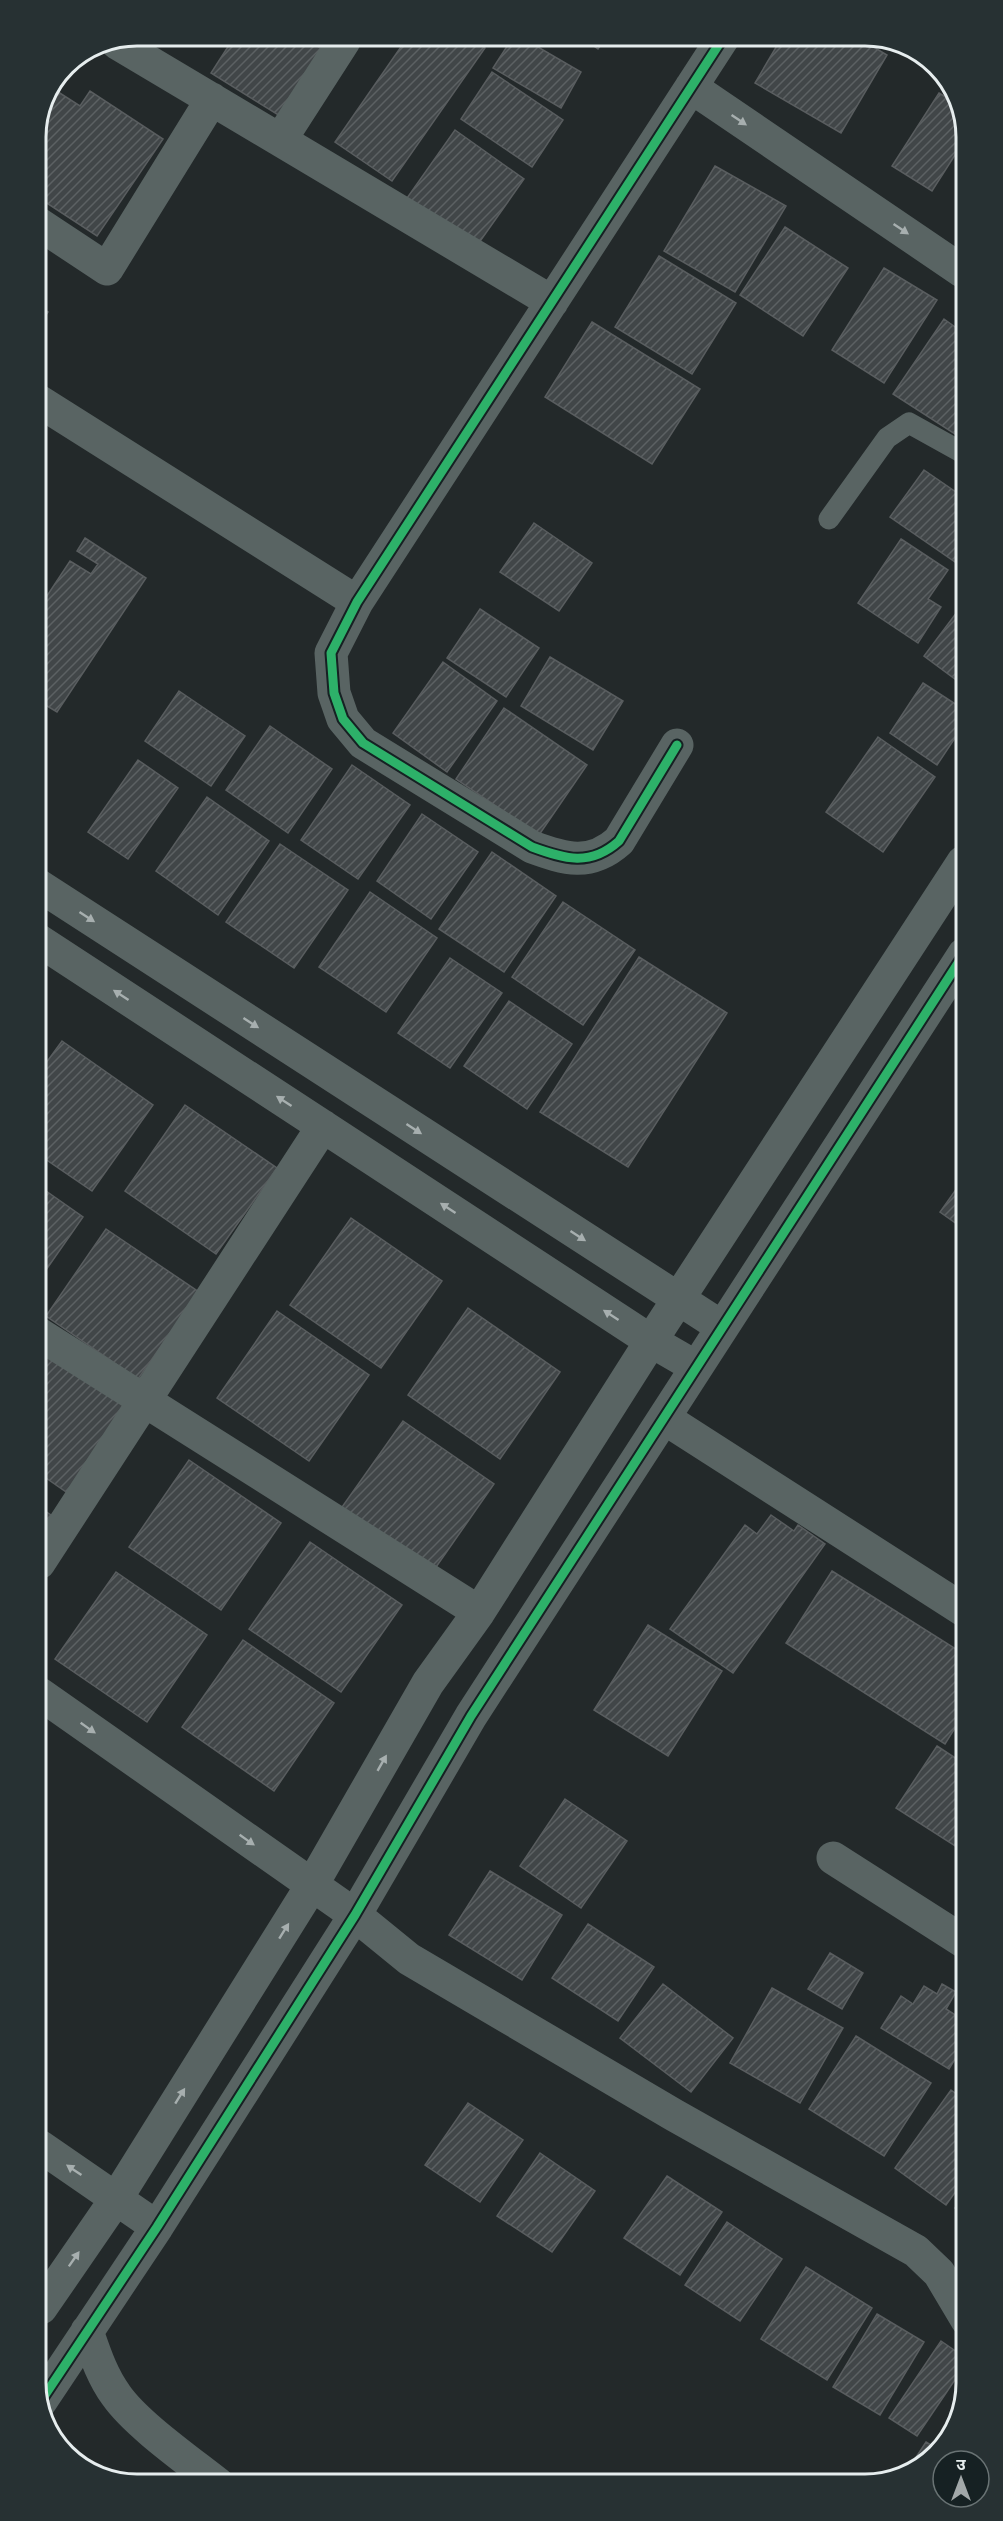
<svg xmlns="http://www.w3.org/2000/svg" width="1003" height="2521" font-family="'Nunito Sans','Noto Sans Devanagari',sans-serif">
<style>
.building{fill:url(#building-hatch);stroke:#595d5f;stroke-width:1.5}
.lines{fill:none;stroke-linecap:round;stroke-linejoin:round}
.lane{stroke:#596463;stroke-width:21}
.street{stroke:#596463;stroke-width:33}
.cycleway-casing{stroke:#162123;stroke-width:13}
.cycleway{stroke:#2db169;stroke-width:9}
.oneway{fill:#a7afaf}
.rim{fill:none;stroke:#e6edee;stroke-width:3}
</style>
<defs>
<pattern id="building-hatch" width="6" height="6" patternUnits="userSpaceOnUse" patternTransform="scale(1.5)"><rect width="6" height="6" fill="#414648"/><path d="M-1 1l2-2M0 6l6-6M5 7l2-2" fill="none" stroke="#5c6163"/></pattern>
</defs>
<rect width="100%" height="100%" fill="#23292a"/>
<!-- building -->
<path class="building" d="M855 36 887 55 841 133 755 83 782 37Z
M584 39H605L598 49Z
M473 40 485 48 392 181 335 142 405 41Z
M511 40H526L581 72 561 108 493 68Z
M231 42H311L322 49 280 116 211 73Z
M492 72 563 120 532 167 461 119Z
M55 90 80 106 90 91 163 139 97 236 36 196V131Z
M939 93 962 107V144L932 191 892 166Z
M455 130 524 179 476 247 407 198Z
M715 166 786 206 735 292 664 251Z
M785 227 848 268 803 336 740 295Z
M659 256 736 303 692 374 615 327Z
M884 268 937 300 884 383 832 350Z
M37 305 48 312 37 329Z
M944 319 962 332 961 438 893 394Z
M592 322 700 389 652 464 545 397Z
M924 470 963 497 961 566 890 517Z
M534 523 592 563 559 611 500 572Z
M85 538 146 578 57 712 37 700V611L70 561 91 574 98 564 77 551Z
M901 539 948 570 928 599 941 607 918 643 858 603Z
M963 604V685L924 656Z
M480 609 539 648 506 697 447 658Z
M550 657 623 701 593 750 521 706Z
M443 662 497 701 447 772 393 733Z
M923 683 963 709V726L937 765 890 733Z
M179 691 245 736 211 786 145 741Z
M504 708 587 765 539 835 456 779Z
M270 726 332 769 288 833 226 790Z
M878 737 935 777 883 852 826 812Z
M138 760 178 788 128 859 88 832Z
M352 765 410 805 358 879 301 840Z
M207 797 269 841 218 915 156 871Z
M422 814 478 852 431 919 377 881Z
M280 844 348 890 294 968 226 922Z
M492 852 556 896 504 972 439 929Z
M370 892 437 938 386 1012 319 967Z
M563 902 635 950 583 1025 512 977Z
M639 957 727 1013 628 1167 540 1112Z
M450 958 502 993 450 1068 398 1033Z
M509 1001 572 1044 527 1109 464 1066Z
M62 1041 153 1105 92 1191 38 1154V1074Z
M185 1105 277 1168 216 1254 125 1191Z
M964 1178V1229L940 1212Z
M39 1186 83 1217 39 1280Z
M351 1218 442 1281 381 1368 290 1305Z
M106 1229 199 1292 138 1379 46 1316Z
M468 1308 560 1372 500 1459 408 1395Z
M277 1311 369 1375 309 1461 217 1398Z
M39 1345 129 1407 69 1494 39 1473Z
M403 1421 494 1484 434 1570 342 1507Z
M189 1460 281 1523 221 1610 129 1547Z
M39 1507 57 1519 39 1544Z
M771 1515 794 1531 798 1525 825 1544 733 1673 670 1629 745 1525 757 1534Z
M310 1542 402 1605 341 1692 249 1629Z
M832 1571 962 1653 965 1647V1712L945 1744 786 1643Z
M116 1572 207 1635 147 1722 55 1659Z
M648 1625 722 1671 668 1756 594 1710Z
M243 1640 334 1703 274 1791 182 1727Z
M937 1746 966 1765V1853L896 1808Z
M565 1799 627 1841 581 1908 520 1866Z
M490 1871 562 1915 522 1980 449 1935Z
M588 1924 654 1967 618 2021 552 1978Z
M830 1953 863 1973 842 2009 808 1989Z
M663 1984 733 2038 691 2092 620 2038Z
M942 1984 956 1992 946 2009 966 2022V2041L949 2069 881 2028 901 1996 913 2004 924 1986 937 1994Z
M772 1988 843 2028 800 2103 730 2063Z
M856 2036 931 2083 884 2156 809 2109Z
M966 2068V2089L957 2084Z
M951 2090 966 2101 967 2176 946 2205 895 2168Z
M468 2103 523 2140 480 2202 425 2165Z
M540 2153 595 2191 552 2252 497 2216Z
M667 2176 722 2212 680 2275 624 2238Z
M967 2191V2215L955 2208Z
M727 2222 782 2259 740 2321 685 2285Z
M806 2267 872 2308 827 2380 761 2339Z
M877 2314 924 2342 880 2415 833 2387Z
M941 2341 967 2359V2362L917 2436 889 2418Z
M926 2442 939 2450 905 2474Z"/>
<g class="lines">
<!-- lane -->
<path class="lane" d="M829 519 887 438 909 423 963 453"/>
<!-- street -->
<path class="street" d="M117 43 552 302
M691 87 962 271
M281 139 344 41
M36 222 107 269 212 99
M37 400 357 602
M677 745 619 841C590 867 565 859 532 847L363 743 343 719 334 693 331 653 357 602 723 38
M38 885 722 1327
M38 940 651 1341 696 1367
M39 1334 479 1612
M664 1418 965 1611
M39 1563 323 1126
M40 1694 355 1915 409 1959 674 2115 916 2251 939 2273 967 2320
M833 1858 966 1943
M41 2147 157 2227
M41 2308 116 2199 312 1885 428 1683 479 1612 651 1341 963 862
M87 2331C95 2354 102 2376 116 2395 136 2424 189 2461 218 2484
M41 2401 157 2227 355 1915 471 1716 964 954"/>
<!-- cycleway casing -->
<g class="cycleway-casing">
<path id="cycleway" d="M677 745 619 841C590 867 565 859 532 847L363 743 343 719 334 693 331 653 357 602 723 38
M41 2401 157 2227 355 1915 471 1716 964 954"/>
</g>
<!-- cycleway -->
<use href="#cycleway" class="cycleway"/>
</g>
<!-- one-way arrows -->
<defs><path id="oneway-solid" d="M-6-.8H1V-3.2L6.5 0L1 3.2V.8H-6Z" transform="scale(1.5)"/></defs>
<g class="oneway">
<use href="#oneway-solid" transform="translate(739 120) rotate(34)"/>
<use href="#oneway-solid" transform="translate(901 229) rotate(34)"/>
<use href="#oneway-solid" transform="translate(87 917) rotate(33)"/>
<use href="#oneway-solid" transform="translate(121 995) rotate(-147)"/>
<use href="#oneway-solid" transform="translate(251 1023) rotate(33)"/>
<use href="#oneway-solid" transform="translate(284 1101) rotate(-147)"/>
<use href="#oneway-solid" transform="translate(414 1129) rotate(33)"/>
<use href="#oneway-solid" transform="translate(448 1208) rotate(-147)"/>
<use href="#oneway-solid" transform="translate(578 1236) rotate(33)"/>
<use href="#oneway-solid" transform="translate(611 1315) rotate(-147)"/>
<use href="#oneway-solid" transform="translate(88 1728) rotate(35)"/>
<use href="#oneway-solid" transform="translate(382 1763) rotate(-60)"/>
<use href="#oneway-solid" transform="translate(247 1840) rotate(35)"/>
<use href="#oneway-solid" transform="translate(284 1931) rotate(-58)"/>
<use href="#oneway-solid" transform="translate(180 2096) rotate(-58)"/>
<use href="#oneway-solid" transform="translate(74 2170) rotate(-146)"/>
<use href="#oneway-solid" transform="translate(74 2259) rotate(-55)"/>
</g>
<!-- crop -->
<path d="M0 0H1003V2521H0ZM137 46H865A91 91 0 0 1 956 137V2383A91 91 0 0 1 865 2474H137A91 91 0 0 1 46 2383V137A91 91 0 0 1 137 46Z" fill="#273133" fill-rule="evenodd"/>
<path class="rim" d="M137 46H865A91 91 0 0 1 956 137V2383A91 91 0 0 1 865 2474H137A91 91 0 0 1 46 2383V137A91 91 0 0 1 137 46Z"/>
<!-- north arrow -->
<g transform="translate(961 2479)"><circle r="28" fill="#162123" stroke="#697374" stroke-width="1.5"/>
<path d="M0-4.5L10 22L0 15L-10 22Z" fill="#a2a8a9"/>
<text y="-9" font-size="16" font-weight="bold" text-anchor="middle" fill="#e6edee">उ</text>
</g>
</svg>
